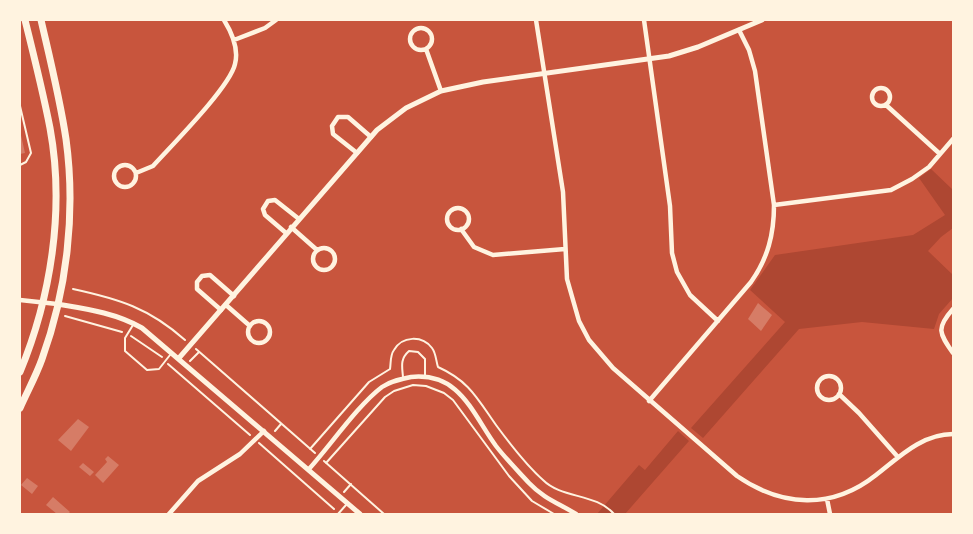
<svg xmlns="http://www.w3.org/2000/svg" width="973" height="534" font-family="'Times New Roman',serif">
<style>
.green{fill:#ae4732}
.building{fill:#d67c66}
.lines{fill:none;stroke-linecap:round;stroke-linejoin:round}
.path{stroke:#fff3e0;stroke-width:2}
.service{stroke:#fff3e0;stroke-width:2}
.minor{stroke:#fff3e0;stroke-width:4.5}
.tertiary{stroke:#fff3e0;stroke-width:5}
.primary{stroke:#fff3e0;stroke-width:7}
</style>
<rect width="100%" height="100%" fill="#c8553d"/>
<!-- green -->
<path class="green" d="M931 169 953 190V228L941 237 928 251 953 275V298L939 314 934 329 862 322 799 329 703 438 691 428 785 322 750 290 775 255 913 235 945 215 919 178Z
M678 431 689 441 625 514H597L639 465 645 470Z"/>
<!-- building -->
<path class="building" d="M20 131 25 153 20 154Z
M758 303 772 315 761 331 748 319Z
M78 419 89 427 71 451 58 440Z
M108 456 119 465 103 483 95 475 107 462 105 459Z
M83 463 94 472 90 476 79 467Z
M27 478 38 486 32 494 21 485Z
M53 497 70 512 68 514H57L46 505Z"/>
<g class="lines">
<!-- path -->
<path class="path" d="M73 289C119 299 149 308 185 340
M65 316 122 332
M131 336 162 357
M196 349 315 453
M190 361 199 352
M168 364 250 435
M275 431 281 424
M259 443 334 509
M310 449 369 382 390 369C391 363 390 355 394 350 402 336 422 335 432 348 436 353 436 361 438 367 469 381 477 398 496 425 510 444 525 464 543 480 562 499 596 493 614 514
M324 461 384 514
M326 463 385 397 394 391 413 385 426 386 444 393 453 400 509 476 532 501 554 514
M344 492 351 484"/>
<!-- service -->
<path class="service" d="M20 106 31 153 26 162 20 165
M133 325 125 338V351L147 370 159 369 170 355
M403 377C402 366 400 359 409 351L418 352 425 359V376
M338 514 346 505"/>
<!-- minor -->
<path class="minor" d="M536 20 563 192 567 279 579 321 589 340 613 368 737 476C782 507 832 510 876 475 899 457 922 434 953 434
M644 20 670 206 672 253 677 272 690 295 718 321
M410 39a11 11 0 1 1 22 0a11 11 0 1 1-22 0Z
M234 40 265 28 276 20
M426 49 441 91
M872 97a9 9 0 1 1 18 0a9 9 0 1 1-18 0Z
M886 105 940 154
M357 153 333 134 332 126 338 117H348L371 137
M114 176a11 11 0 1 1 22 0a11 11 0 1 1-22 0Z
M136 173 153 166C171 146 230 87 235 64 239 49 232 33 224 20
M774 205 891 190 912 179 929 167 953 139
M447 219a11 11 0 1 1 22 0a11 11 0 1 1-22 0Z
M291 227 317 250
M461 229 474 247 493 255 565 249
M286 233 265 215 263 209 268 201 275 200 299 219
M313 259a11 11 0 1 1 22 0a11 11 0 1 1-22 0Z
M20 300 57 304
M226 305 250 326
M953 309C936 328 939 333 953 353
M221 310 197 289V282L202 276 210 275 234 296
M248 332a11 11 0 1 1 22 0a11 11 0 1 1-22 0Z
M817 388a12 12 0 1 1 24 0a12 12 0 1 1-24 0Z
M839 394 859 413 897 456
M649 401 751 282C768 258 774 234 774 205L755 71 749 50 739 30
M309 469C330 446 358 405 382 387 391 381 401 379 411 377 460 372 472 413 496 446 506 459 518 471 529 483 543 498 560 504 576 514
M827 499 830 514
M169 514 198 481 240 454 264 431"/>
<!-- tertiary -->
<path class="tertiary" d="M57 304C87 309 116 313 142 328L360 514
M179 358 377 130 406 108 441 91 483 82 669 56 698 47 762 20"/>
<!-- primary -->
<path class="primary" d="M20 372C51 297 65 209 50 128 43 92 34 56 25 20
M20 408C27 392 36 376 42 359 67 290 76 212 66 139 60 99 50 59 41 20"/>
</g>
<!-- border -->
<rect width="973" height="534" fill="none" stroke="#fff3e0" stroke-width="42"/>
</svg>
